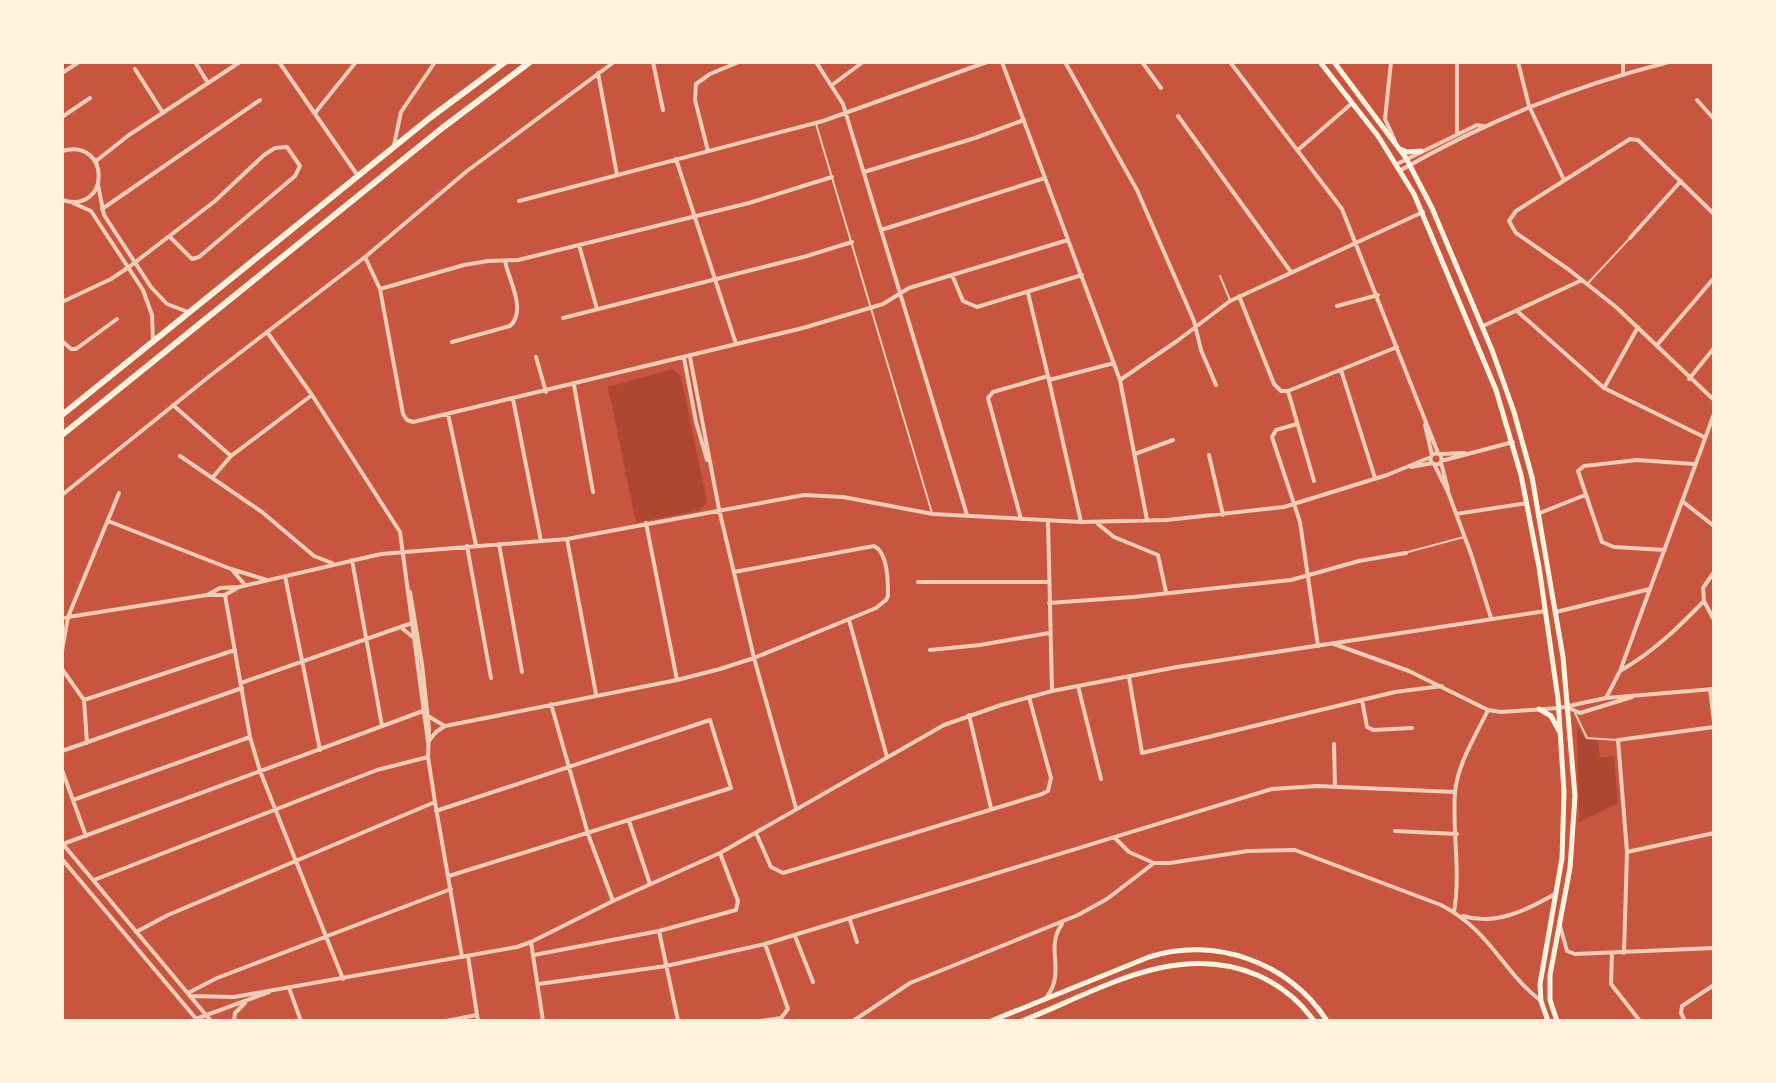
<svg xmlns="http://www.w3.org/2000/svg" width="1776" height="1083" font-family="Raleway,sans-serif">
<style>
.green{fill:#ae4732}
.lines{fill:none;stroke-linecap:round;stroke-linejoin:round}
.service{stroke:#f1ccb7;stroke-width:2}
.minor{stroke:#f1ccb7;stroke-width:4}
.tertiary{stroke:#f1ccb7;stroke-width:4}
.secondary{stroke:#fff3e0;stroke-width:5}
.trunk{stroke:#fff3e0;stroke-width:6}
</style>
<rect width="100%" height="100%" fill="#c8553d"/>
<!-- green -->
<path class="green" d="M673 369 681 376 707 502 700 510 636 523 608 387Z
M1577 725 1585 739 1598 741 1600 758 1614 756 1618 803 1579 822Z"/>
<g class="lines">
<!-- service -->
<path class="service" d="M816 124 932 513
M1220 276 1230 300
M1588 283 1630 238
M1408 552 1464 537
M1575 713 1587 738 1617 740"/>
<!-- minor -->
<path class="minor" d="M195 62 208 83
M279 62 358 176
M653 62 663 110
M816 62 843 104 967 515
M1002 62 1120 380 1147 520
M1065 62 1137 190 1194 321 1201 350 1216 385
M1142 62 1161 88
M1230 62 1342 209 1438 453
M1391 62 1385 119 1395 141
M1518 62 1529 106 1564 180
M1623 62V75
M135 69 163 113
M62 73 79 62
M598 73 617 175
M832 85 863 62
M1697 100 1714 119
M315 113 356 62
M1178 116 1291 272
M62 117 90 98
M1457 134V62
M394 145 401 112 435 62
M1298 150 1351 104
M708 151 695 100 696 84 710 74 739 62
M676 159 736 344
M864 172 975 138 1024 120
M519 201 823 121 987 62
M102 209 260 100
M1714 214 1638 140 1630 139 1516 211 1509 221 1516 233 1568 269 1616 307 1714 400
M881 230 1045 178
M1630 238 1681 181
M579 245 597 309
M365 257 380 289 403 414 407 420 413 422 803 328 883 304 909 288 1068 240
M952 275 963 301 977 307 1082 275
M380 289 464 265 488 261 518 260 579 245 749 203 832 177
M1028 293 1048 376
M1239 296 1274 384 1281 391H1288L1397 347
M62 302 111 279 129 267 215 201 264 155 275 148 287 147 300 166 295 176 199 257 192 259 170 237
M1337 306 1378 295
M1517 311 1604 388 1704 437
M563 318 807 256 852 242
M1483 326 1582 280
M267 332 312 395 400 532 428 742
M62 341 71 349H76L117 319
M452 342 510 326C527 310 509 281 505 261
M1657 345 1714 278
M536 357 546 392
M690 357 719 509 754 658 796 808
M684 358 696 422 707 460
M1341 370 1375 478
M1689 379 1714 348
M1049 380 1114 363
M1120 380 1177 341 1230 301 1423 212
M574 385 593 492
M1604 388 1638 327
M1288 391 1314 481
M513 399 541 541
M173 405 231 456
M448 414 476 545
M1297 424 1276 430 1272 437 1300 522 1318 646
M1425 425 1432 455
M1430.5 459a5.5 5.5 0 1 1 11 0a5.5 5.5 0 1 1-11 0Z
M1135 454 1173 440
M1440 454 1465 453
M1209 455 1223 515
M180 456 262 512 314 556 332 563
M1441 461 1513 442
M1441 463 1448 489
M1434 464 1448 492 1471 554 1491 618
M1411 467 1433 463
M213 477 231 456 312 395
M62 495 211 375 365 257 467 171 614 62
M1682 501 1714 526
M1540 513 1585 495
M1456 514 1527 503
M1021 519 988 398 993 392 1048 376 1081 522
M108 521 231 569 267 580
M1048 521 1052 691
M646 523 677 680
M1098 524 1114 537 1158 555 1166 592
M567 539 596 694
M499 544 522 672
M467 546 491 678
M1665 550 1614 547 1602 542 1578 471 1584 466 1637 460 1694 464
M352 560 382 726
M233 571 245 585
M285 576 320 750
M918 582H1048
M410 592 422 664 429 729 428 757 435 802 462 957
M207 595 220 588 239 587 381 554 567 539 804 495 843 497 933 514 1081 522 1167 520 1284 507 1387 475 1431 457
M225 595 250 737 260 771 343 979
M1704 601 1714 620
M1049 603 1133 597 1291 580 1359 561 1406 553
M1556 612 1650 589
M62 618 207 595H225L239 587
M849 620 887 757
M403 629 414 638
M1334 644 1409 671 1488 710 1501 712 1559 708
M930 650 980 645 1049 633
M62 651 68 617 119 493
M62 669 84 700 87 743
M1620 671C1653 652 1678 628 1704 601L1703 588 1714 572
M1129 677 1142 753 1395 692 1442 686
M241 683 412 623
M1078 686 1101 779
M1710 689 1714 722
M1606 698 1620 671 1714 414
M84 700 235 650
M1362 700 1367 727 1373 730 1412 728
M551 704 588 834 613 901
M969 715 991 808
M428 716 443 725
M428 742 436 732 445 726 677 680 720 669 754 658 876 608 886 600 888 596C888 581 888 553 874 546L734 572
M1334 744 1335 787
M62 751 242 688
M62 770 86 836
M73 800 250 737
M436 811 710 720 731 788 449 876
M629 821 650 884
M1395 831 1457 834
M756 833 771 867 783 873 1042 794 1048 791 1051 778 1029 697
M1114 837 1129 852 1154 863H1170L1248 851 1295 850 1441 905C1491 931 1501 970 1541 1001
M63 844 423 711
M1627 852 1714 833
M94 880 377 770 428 757
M1454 912C1461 872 1452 832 1455 792 1458 763 1476 735 1488 710
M1463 916C1495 926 1527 910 1555 894
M850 920 857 942
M1560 926 1567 951 1575 954 1714 948
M659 931 678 1021
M136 932 168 915 435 802
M795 936 813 982
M531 942 543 1021
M1612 953 1611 984 1640 1021
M1624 953 1627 852 1618 740 1714 727
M534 955 659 931 736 910 738 901 720 853
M468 956 478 1021
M539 984 666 966 765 944 1272 789 1317 786 1455 792
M289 988 301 1021
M188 993 217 978 451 889
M1046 998C1067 971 1044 949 1062 924
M446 1021 477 1015
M761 1021 781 1018 788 1009 765 944
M853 1021 910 983 1078 915 1107 899 1154 863
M1685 1021 1681 1013 1682 1006 1714 985"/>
<!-- tertiary -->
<path class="tertiary" d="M62 151C111 137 111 215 62 200
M96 161 129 135 240 62
M1397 164 1477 125 1483 126
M1401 170C1489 120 1571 87 1669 62
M98 185 104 215 151 287 167 304 188 312
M73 203 91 211 143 290 152 315 153 341
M1559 708 1606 698 1714 689
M1569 708 1580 713 1632 697
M62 843 211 1021
M62 859 198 1021
M190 996 234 997 517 947 531 942 613 901 720 853 944 725 1001 705 1052 691 1177 667 1546 611
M196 1019 269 992
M234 1021 235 1013 245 1003"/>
<!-- secondary -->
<path class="secondary" d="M1320 62 1378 136 1414 194 1496 390 1521 475 1539 567 1558 699 1564 792 1562 858 1540 984 1541 1001 1548 1021
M1334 62 1406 158 1432 208 1492 350 1514 412 1532 477 1563 657 1575 796 1570 868 1550 975V1000L1557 1021
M1400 149 1407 152 1421 151
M1539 709 1551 716 1559 731
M991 1021 1149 957C1214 936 1290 962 1327 1021
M1022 1021C1096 992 1176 940 1257 975 1280 985 1299 1000 1314 1021"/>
<!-- trunk -->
<path class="trunk" d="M62 415 431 117 505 62
M62 435 441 129 530 62"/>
</g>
<!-- border -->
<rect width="1776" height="1083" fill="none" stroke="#fff3e0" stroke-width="128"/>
</svg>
